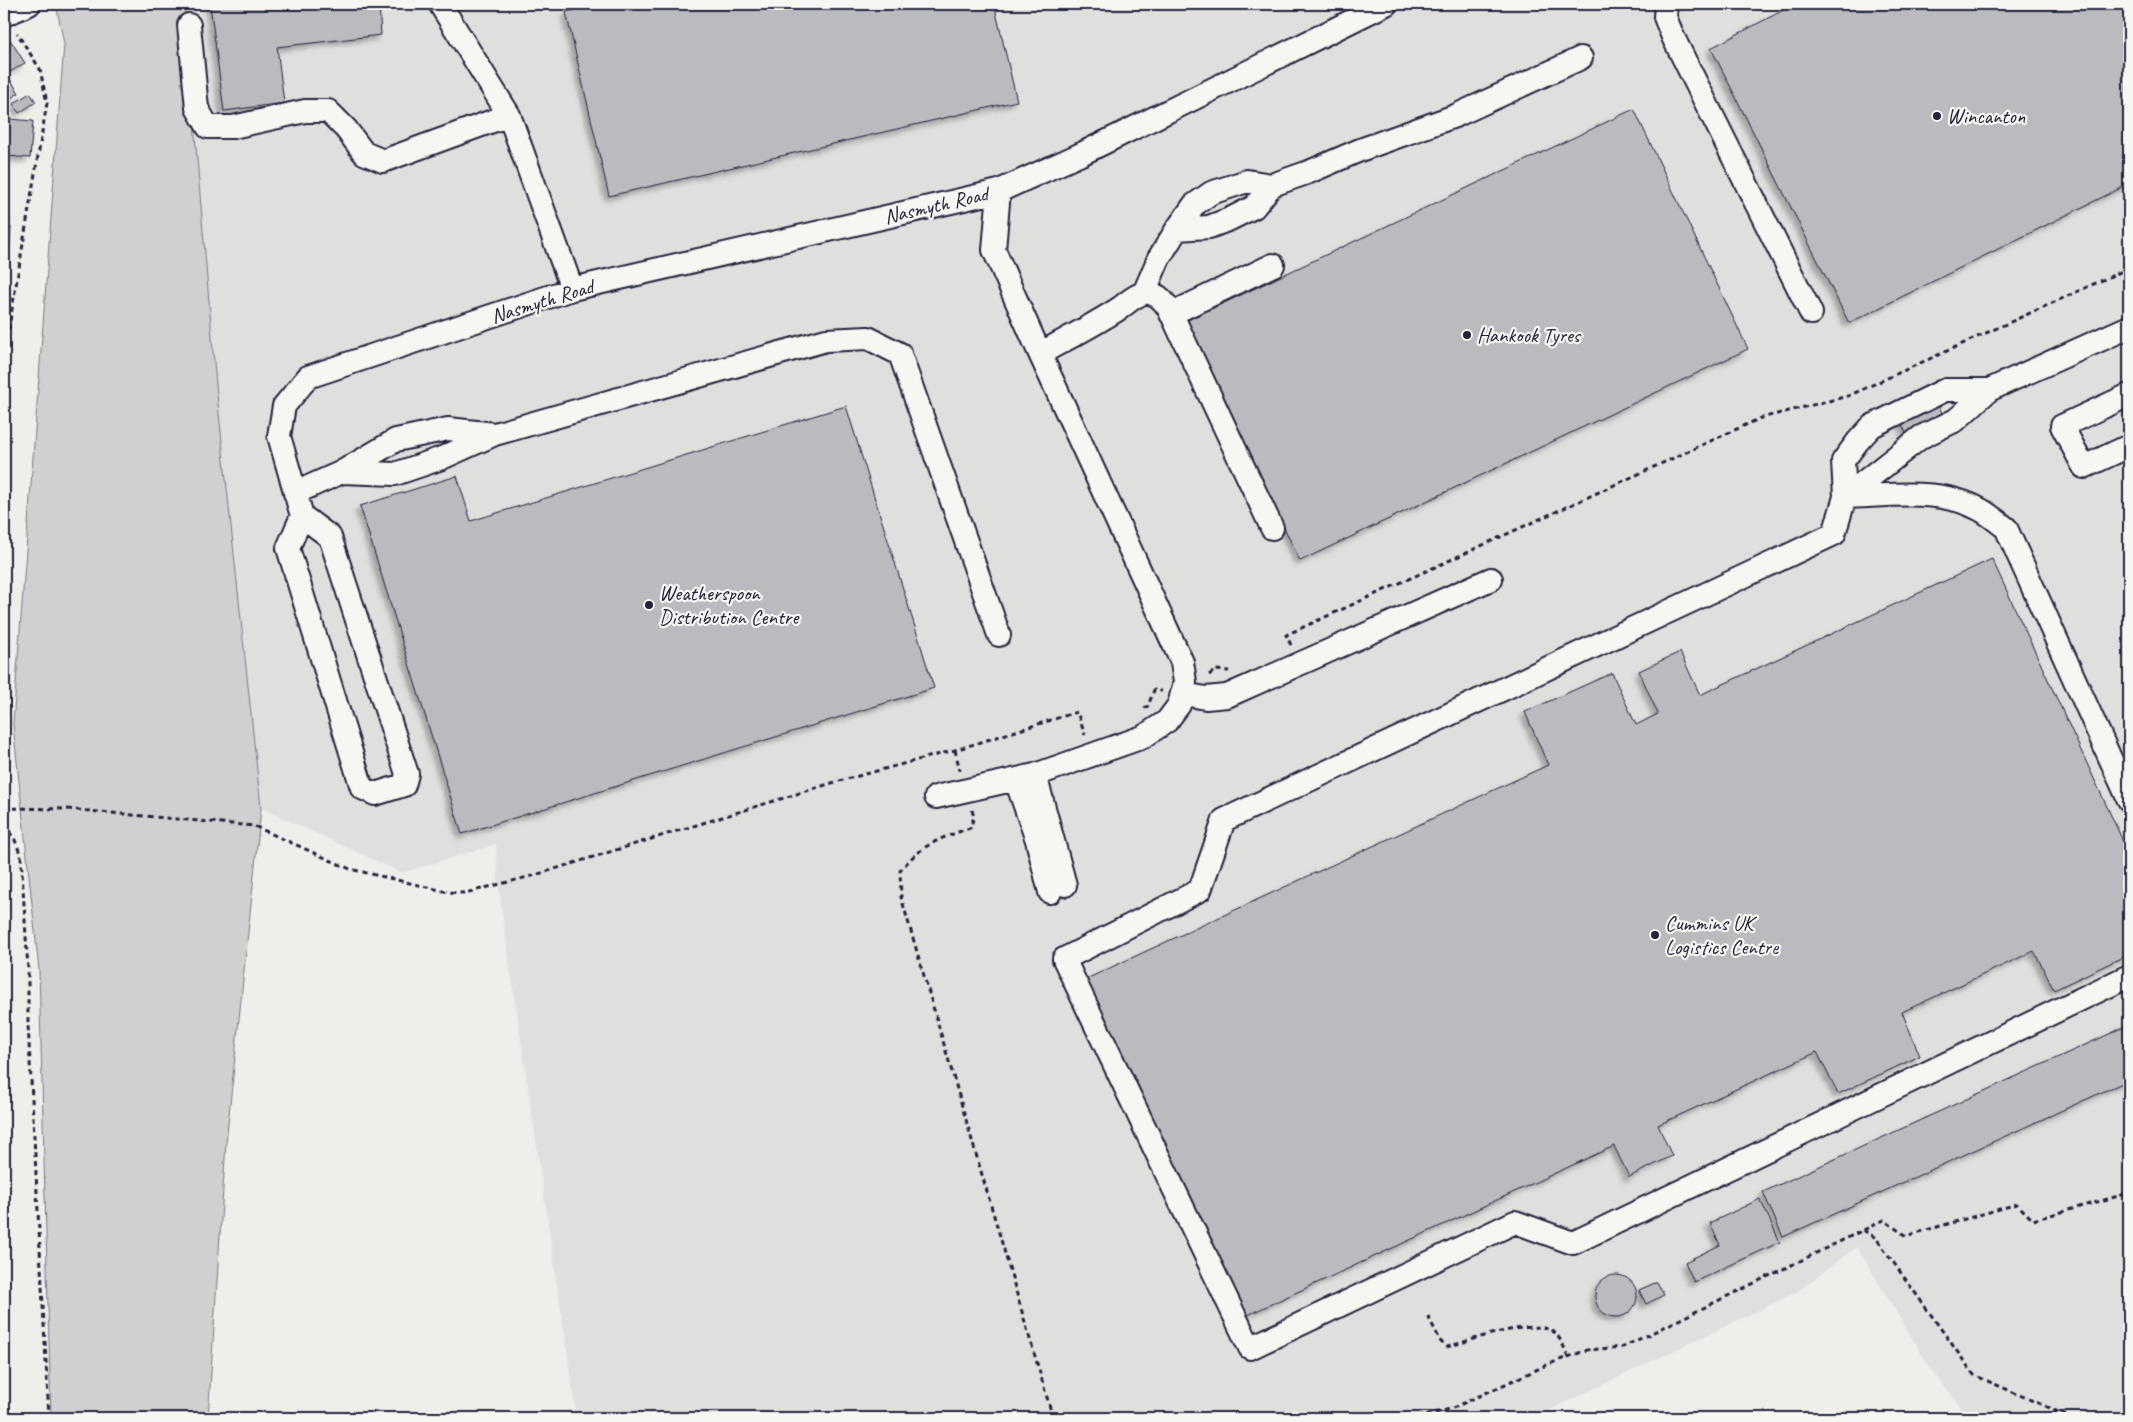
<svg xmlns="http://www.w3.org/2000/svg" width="2133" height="1422" font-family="Caveat,sans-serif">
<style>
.built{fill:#dfdfde}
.green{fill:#d0d0d1;stroke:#797986}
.building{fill:#bbbbbf;stroke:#22223b;filter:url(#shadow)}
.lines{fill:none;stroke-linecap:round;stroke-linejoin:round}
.minor-casing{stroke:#22223b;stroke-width:26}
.path{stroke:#22223b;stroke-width:3;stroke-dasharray:5 4;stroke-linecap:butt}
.minor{stroke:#f6f6f2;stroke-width:22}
.poi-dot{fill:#22223b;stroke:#f6f6f2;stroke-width:2}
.labels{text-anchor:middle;stroke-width:4.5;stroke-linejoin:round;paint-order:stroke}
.poi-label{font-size:21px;fill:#22223b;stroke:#f6f6f2;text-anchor:start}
.street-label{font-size:21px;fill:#22223b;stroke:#f6f6f2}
</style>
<defs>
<filter id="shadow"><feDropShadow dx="-4.5" dy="4.5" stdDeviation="2.5" flood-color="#0004"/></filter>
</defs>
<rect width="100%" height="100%" fill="#eeeeeb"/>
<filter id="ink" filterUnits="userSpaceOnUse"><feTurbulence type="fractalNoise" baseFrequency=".02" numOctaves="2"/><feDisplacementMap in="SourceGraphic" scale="10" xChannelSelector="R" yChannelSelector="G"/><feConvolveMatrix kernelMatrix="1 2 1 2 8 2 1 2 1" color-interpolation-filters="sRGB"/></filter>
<g filter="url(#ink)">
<!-- built -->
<path class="built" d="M184 4H2129V1418H1969L1929 1366 1857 1247 1795 1293 1533 1418H577L499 892 496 844 402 873 261 808 216 385Z"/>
<!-- green -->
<path class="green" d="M56 4H184L216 385 261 808 226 1143 208 1418H51L39 970 13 724 64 44Z"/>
<!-- building -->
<path class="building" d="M210 4H379L381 35 277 47 284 103 224 111Z
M602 4H994L1017 101 609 196 566 12Z
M1795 4H2129V184L1849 323 1711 48Z
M9 38 25 63 5 75 4 42Z
M8 76 19 93 4 102V78Z
M30 93 36 102 19 113 13 104Z
M1634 109 1748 349 1300 561 1186 321Z
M10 119 33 121 30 158 7 156Z
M4 218H10L9 227H11L9 256H4Z
M1938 404 1943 415 1906 433 1901 422Z
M846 406 934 688 462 834 360 506 457 476 471 521Z
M1992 559 2129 854V907L2125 909 2129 919V954L2054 990 2034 951 1902 1012 1920 1056 1838 1094 1817 1052 1658 1125 1672 1156 1629 1177 1614 1146 1241 1318 1084 980 1548 765 1525 712 1612 673 1636 725 1658 714 1639 671 1680 652 1700 695Z
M2129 1025V1080L1783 1237 1763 1192Z
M1760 1199 1780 1242 1694 1282 1685 1262 1720 1245 1710 1223Z
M1595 1296a21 21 0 1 1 42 0a21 21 0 1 1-42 0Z
M1657 1282 1664 1295 1646 1304 1639 1290Z"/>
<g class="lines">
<!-- minor casing -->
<g class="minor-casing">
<path id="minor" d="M440 4 509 115 572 289
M1666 4 1665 17 1673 37 1811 313
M4 15 29 4
M189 25 197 108 208 127H233L305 111H328L346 129 364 153 383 161 509 115
M1177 229 1209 227 1230 219 1254 207 1272 185
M1144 293 1159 258 1177 229 1194 205 1211 193 1247 181 1272 185 1309 172 1360 150 1455 116 1581 58
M1171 314 1273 265
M1040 354C1066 339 1094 325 1120 308 1128 302 1140 291 1150 293 1167 297 1173 318 1180 332L1272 528
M1989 390H1945L1872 426 1858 441 1843 461 1845 497 1834 534 1224 820 1200 890 1064 959 1250 1348 1515 1222 1573 1243 2129 976
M2129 395 2062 426 2084 467 2129 446
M495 434 826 340 868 338 900 354 999 635
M295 493 342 472 396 440 448 429 495 434 442 458 395 474 342 472
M1845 497C1889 496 1941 487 1981 510 1990 515 1998 522 2006 528L2129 800
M1845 497 1921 437 1956 420 1989 390 2129 327
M302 516 288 548 362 788 375 794 404 785 407 774 330 537 302 516 279 436 284 406 308 377 572 289 999 191 1079 155 1386 4
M1183 694 1206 698 1227 696 1491 579
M1035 775 1065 885
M1016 780 1037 840 1050 892
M936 797 1035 775 1143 737 1167 721 1179 705 1185 682 1182 662 1040 354 994 250 999 191"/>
</g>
<!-- path -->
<path class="path" d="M4 356 47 103 40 69 17 33
M1291 645 1286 635 1761 418 1848 396 2129 268
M1209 675 1216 670 1229 671
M1144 708 1148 706 1154 690 1162 691
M955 750 960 771
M4 808 67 809 254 826 350 869 448 892 465 893 532 876 832 783 955 750 1077 712 1085 735
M972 810 974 817 970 828C940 838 919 846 900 871L901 897 1053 1418
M4 824 15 840 21 856 28 969V1024L49 1418
M1863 1230 1876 1238 1974 1375 2072 1418
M1428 1316 1441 1342 1447 1347C1469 1341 1538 1316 1555 1333 1561 1339 1565 1349 1568 1357
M1418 1418 1453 1408 1549 1364 1587 1350 1623 1347 1884 1220 1906 1236 2017 1204 2033 1220 2129 1193"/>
<!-- minor -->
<use href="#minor" class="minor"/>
</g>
</g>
<!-- markers -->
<g class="poi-dot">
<circle cx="1937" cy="116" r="5"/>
<circle cx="1467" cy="335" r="5"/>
<circle cx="649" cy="605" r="5"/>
<circle cx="1655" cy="935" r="5"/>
</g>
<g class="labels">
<!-- poi labels -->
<g class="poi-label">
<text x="1947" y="123">Wincanton</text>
<text x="1477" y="342">Hankook Tyres</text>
<text x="659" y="600">Weatherspoon<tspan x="659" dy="24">Distribution Centre</tspan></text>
<text x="1665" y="930">Cummins UK<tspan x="1665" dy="24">Logistics Centre</tspan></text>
</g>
<!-- street labels -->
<g class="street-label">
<text transform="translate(936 205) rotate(-13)" y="7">Nasmyth Road</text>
<text transform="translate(542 301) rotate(-17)" y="7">Nasmyth Road</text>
</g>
</g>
<!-- margin -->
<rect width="2133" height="1422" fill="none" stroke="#f6f6f2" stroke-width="20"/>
<rect x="10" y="10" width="2113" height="1402" fill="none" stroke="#22223b" stroke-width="2" filter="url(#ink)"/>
</svg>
